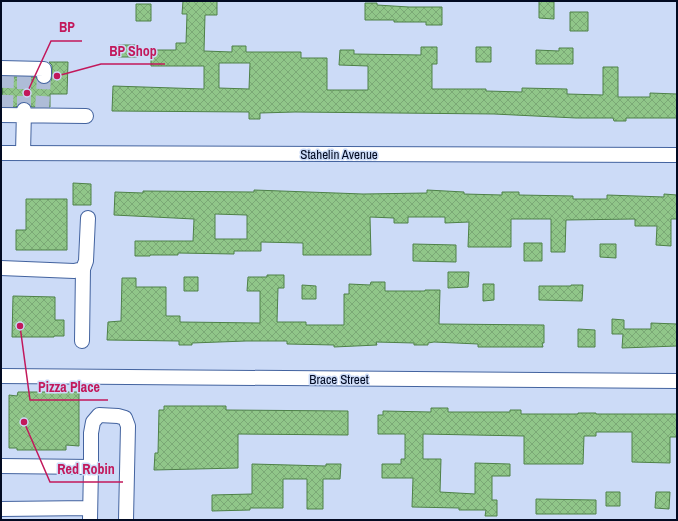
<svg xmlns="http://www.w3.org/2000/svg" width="678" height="521" font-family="'Archivo Narrow',sans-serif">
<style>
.building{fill:url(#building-cross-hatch);stroke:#4e8148;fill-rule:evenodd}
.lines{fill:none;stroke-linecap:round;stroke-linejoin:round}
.minor-tunnel{stroke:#aebcd7;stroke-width:14;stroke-dasharray:14 7;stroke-linecap:butt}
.minor-casing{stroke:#43639f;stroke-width:16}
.minor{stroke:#fff;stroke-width:14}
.labels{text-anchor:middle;stroke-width:3;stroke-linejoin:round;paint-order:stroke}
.street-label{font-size:13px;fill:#020a21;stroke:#ccdbf7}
.leader{fill:none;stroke:#c2185b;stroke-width:1.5}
.callout-dot{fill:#c2185b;stroke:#ccdbf7;stroke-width:1.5}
.callout-label{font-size:14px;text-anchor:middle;font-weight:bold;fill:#c2185b;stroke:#ccdbf7;stroke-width:3;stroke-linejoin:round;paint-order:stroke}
</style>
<defs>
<pattern id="building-cross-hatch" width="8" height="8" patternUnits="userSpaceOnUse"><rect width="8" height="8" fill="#90c689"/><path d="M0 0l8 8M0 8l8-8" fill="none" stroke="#7ba976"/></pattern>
</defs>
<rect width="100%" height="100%" fill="#ccdbf7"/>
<!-- building -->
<path class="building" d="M183 1H217V15H205L204 51 232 52V46H246V52H301V58H327V90H368V66L339 65 340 50H354V54L421 55V47H437V64H432V89H486V91L522 92V88L567 89V94L603 95V67H618V97H650V93L677 94V118H626V121H614L613 118H576L494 114 295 112 260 113V119H249V112L112 111 113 86 204 89V66H151V50H176V43H186L187 14H182ZM219 63H250L249 89 219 88Z
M539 1 554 2V19L539 18Z
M365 3H377V5L409 7H442V25H426V22H394V20H365Z
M136 4H151V21H136Z
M570 12H588V31H570Z
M118 45H137V57H118Z
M476 47H491V62H476Z
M559 48H573V64H536V50L559 51Z
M49 62H68L67 94H50V107H32L29 103 24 102 20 103 16 107H2L3 77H36L40 84H48L51 81 52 76V65Z
M73 183 91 184V205H73Z
M254 190 363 194 427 193V190L464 192V194L502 195V192H519V195L573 196V199H607V195L664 197V194L677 195V219H671V246L656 245 657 226H635V219L566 220 565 252H551V219H511V247H468L469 222 445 223V217H408V223H394V218L370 217 371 255H303V243L261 242V251H234V254L178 253V255H150V256H135V241H193L194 219 114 215 115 192 143 193V191L254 192ZM215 214 247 215V239H215Z
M26 199H67V250H16V230H26Z
M524 243H542V261H524Z
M413 244 456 245V262L413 261Z
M600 244H616V258L600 257Z
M448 272H469L468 287 448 288Z
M267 275H284V288H278L277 322H306V325H344V294H349V284L370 285 371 282H385V291H425V290H440L439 324 544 325V343H542L543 347H478V344L434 342 428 343V345H414V343L376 342 377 345 334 347V345L287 344V341H246L192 343V345H179V341L107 340 108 322 121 321 122 278H136V287H166V316H180V322L260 323V291H247L248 277H267Z
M184 277H198V291H184Z
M483 284H494V300L483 301Z
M302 285 316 286V299H302Z
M571 285H583L582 301 539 300V286H571Z
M13 296 55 297V320H64V336H54V337H12Z
M612 319 624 320V329H651V323L677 324V346L622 348 623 334H612Z
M578 329 595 330V347H578Z
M18 392H79V446L66 445V450H17V448H9V395L17 396Z
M164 406H226V410L348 411V435L238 434V468L154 470 155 453H158L159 410H164Z
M431 408H448V412H510V410H521V414H578V413H596V414H677V437H670V463L632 462V432H596V436H584L583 464H524V436L423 434V459H441L440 492 475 494V463L510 464V476H492V500H497V516H485L486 510H459V508L412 507 413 478H382V464H401V459H405V434H378V415H383V411L431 412Z
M252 464 326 466V464H341L340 479H323V509H307V479H283V508H250V510L212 511V495L252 494Z
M606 492H620V506H606Z
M656 492H670L669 509 655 508Z
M536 499 596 500V514H536Z"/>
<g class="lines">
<!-- minor-tunnel -->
<path class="minor-tunnel" d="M6 109 7 75
M24 110V75
M42 110 44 76"/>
<!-- minor casing -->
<g class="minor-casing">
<path id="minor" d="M1 68 44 69V76
M1 115 86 116
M1 153 677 155
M23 153 24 110
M1 268 74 271 83 269 86 261 88 218
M82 341 83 269
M1 376 677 381
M1 466 91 467 90 520
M91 467V433L93 422 99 415 118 416 125 418 128 426 126 520
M1 509 90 508"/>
</g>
<!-- minor -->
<use href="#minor" class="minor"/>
</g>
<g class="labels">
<!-- street labels -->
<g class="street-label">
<text x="339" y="159">Stahelin Avenue</text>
<text x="339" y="384">Brace Street</text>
</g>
</g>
<!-- callouts -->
<path class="leader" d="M27 93L51 41H82M57 76L101 64H165M20 326L30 400H108M24 422L50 482H123"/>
<g class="callout-dot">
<circle cx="27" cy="93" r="4"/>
<circle cx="57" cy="76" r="4"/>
<circle cx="20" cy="326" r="4"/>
<circle cx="24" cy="422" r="4"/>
</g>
<g class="callout-label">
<text x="67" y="32">BP</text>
<text x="133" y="56">BP Shop</text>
<text x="69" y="392">Pizza Place</text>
<text x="86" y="474">Red Robin</text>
</g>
<!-- border -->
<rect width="678" height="521" fill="none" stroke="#020a21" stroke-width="4"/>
</svg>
